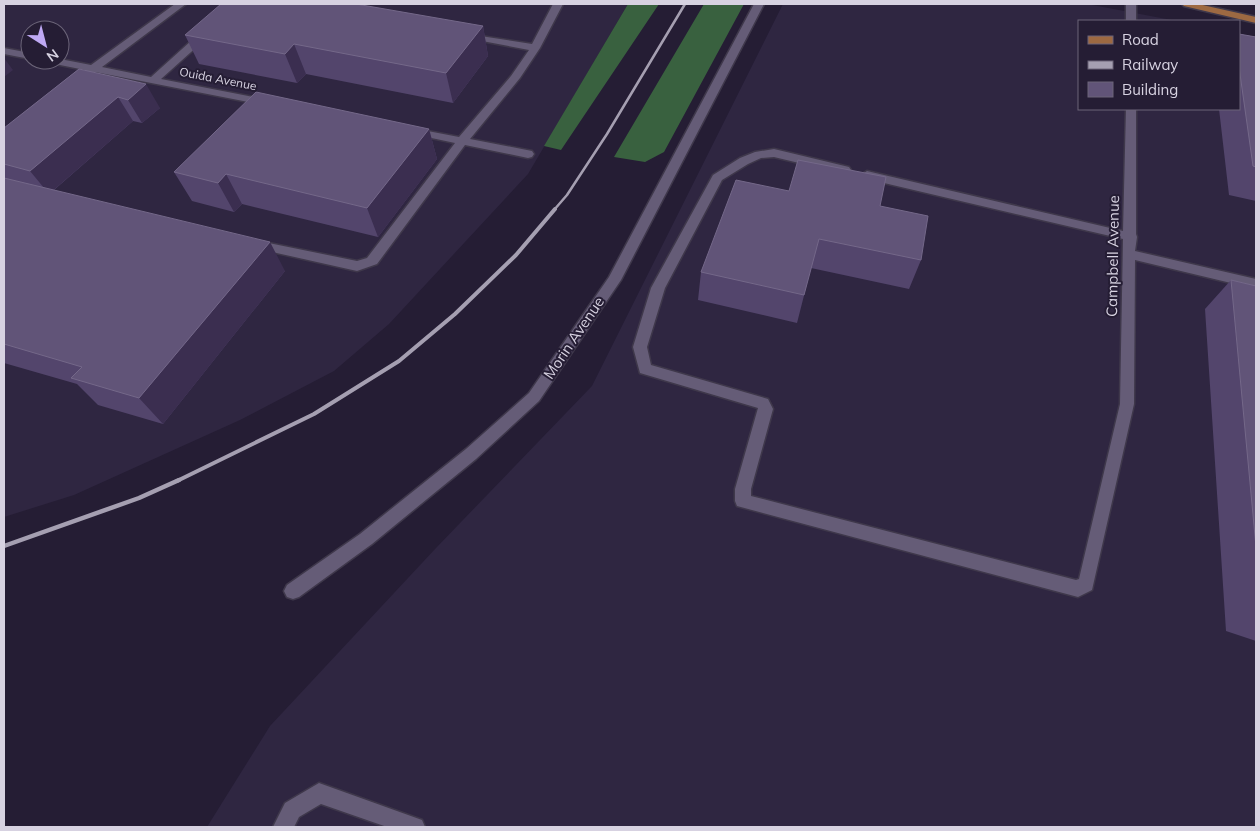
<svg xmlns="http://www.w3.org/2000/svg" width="1260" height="831" font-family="Mulish,sans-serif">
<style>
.built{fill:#2f2641;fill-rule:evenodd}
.forest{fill:#39613f}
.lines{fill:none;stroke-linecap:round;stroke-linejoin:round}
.minor-casing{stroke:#3f384b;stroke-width:3}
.major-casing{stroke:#3f384b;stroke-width:3}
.minor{fill:#655c77;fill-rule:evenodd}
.major{fill:#9d6942;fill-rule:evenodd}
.rail-far2{stroke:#a59fb1;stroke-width:2.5}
.rail-far1{stroke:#a59fb1;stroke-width:4}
.rail{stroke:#a59fb1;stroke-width:4.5}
.wall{fill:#53456c}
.shaded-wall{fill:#3b2e50}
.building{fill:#615478;stroke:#746889}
.labels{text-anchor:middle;stroke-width:4;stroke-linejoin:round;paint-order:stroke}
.far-street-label{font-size:12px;fill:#d7d2e1;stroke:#251d34}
.street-label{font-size:15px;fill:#d7d2e1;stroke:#251d34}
</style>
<rect width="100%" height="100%" fill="#251d34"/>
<!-- built -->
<path class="built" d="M4 4H628L528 174 389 324 334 371 240 420 74 495 4 517ZM30 30H60V60H30Z
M783 4H1087L1177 21H1079V109H1239L1256 42V827H207L270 726 436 548 592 386Z"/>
<!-- forest -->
<path class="forest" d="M628 4H659L561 150 544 146Z
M704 4H744L664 152 645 162 614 157Z"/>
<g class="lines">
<!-- minor casing -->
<g class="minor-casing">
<path id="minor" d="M175 4H186L102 67 151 77 202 31H210V35L161 79 269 100 274 103 273 105 269 106 95 72 86 73 85 70 50 63 45 60 60 59 91 65Z
M553 4H563L540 48 520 78 470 139 532 151 534 154 532 157 528 158 465 145 377 264 357 271 250 247 248 244 250 241 254 240 357 261 367 258 455 143 408 133 406 131 408 129 412 128 459 137 511 76 529 50 461 37V33L532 44Z
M754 4H764L621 280 539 401 476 459 372 544 299 597 293 599 287 597 284 591 287 585 360 534 466 449 529 393 609 277Z
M1126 4H1136V21H1126Z
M4 48 30 53V59L4 54Z
M1126 109H1136V234L1137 237 1135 251 1256 279V289L1135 260 1134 404 1092 590 1078 597 737 506 735 501V489L758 408 640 373 633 347 651 288 713 175 740 158 755 152 774 149 849 167 851 170 845 174 774 157 761 158 748 164 722 180 665 288 647 347 651 365 768 399 773 409 751 489V496L1076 580 1079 579 1120 404 1123 239 867 179 861 175 867 171 1123 231Z
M319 783 422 820 425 827H387L321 804 299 817 294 827H273L285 803Z"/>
</g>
<!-- major casing -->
<g class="major-casing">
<path id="major" d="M1182 4H1198L1256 17V23L1184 6Z"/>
</g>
<!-- minor -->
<use href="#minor" class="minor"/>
<!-- major -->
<use href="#major" class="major"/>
<!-- rail-far2 -->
<path class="rail-far2" d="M554 210 567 195 607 134 685 4"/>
<!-- rail-far1 -->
<path class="rail-far1" d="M177 481 314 414 399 361 455 314 516 255 555 209"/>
<!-- rail -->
<path class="rail" d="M4 546 139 498 179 480"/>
</g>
<!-- wall -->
<path class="wall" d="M483 26 488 56 453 103 306 74 297 83 199 64 185 35Z
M1239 34 1256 37V201L1229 195 1219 109H1239Z
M79 69 160 108 142 123 133 121 54 190 285 271 163 424 98 405 77 384 4 363V128Z
M429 129 437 159 378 237 242 204 234 212 192 201 174 172Z
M789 191 921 260 909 289 811 268 797 323 698 300 701 272Z
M1231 280 1256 286V641L1226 631 1205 309Z"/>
<!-- shaded-wall -->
<path class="shaded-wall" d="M483 26 488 56 453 103 446 73Z
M294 44 306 74 297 83 285 54Z
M4 58 13 70 4 77Z
M146 84 160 108 142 123 128 100Z
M118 97 133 121 49 194 30 171Z
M429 129 437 159 378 237 367 208Z
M226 174 242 204 234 212 218 183Z
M270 242 285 271 163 424 139 398Z"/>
<!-- building -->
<path class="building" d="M221 4H356L483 26 446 73 294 44 285 54 185 35Z
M1239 34 1256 37V167L1253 166 1239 67Z
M79 69 146 84 128 100 118 97 30 171 4 164V128Z
M256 92 429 129 367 208 226 174 218 183 174 172Z
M798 160 886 177 880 206 928 216 921 260 819 239 804 295 701 272 736 180 789 191Z
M4 178 270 242 139 398 71 378 82 367 4 344Z
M1231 280 1256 286V547Z"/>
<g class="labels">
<!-- far-street labels -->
<g class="far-street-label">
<text transform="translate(218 79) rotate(11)" y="4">Ouida Avenue</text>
</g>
<!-- street labels -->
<g class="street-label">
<text transform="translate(1113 256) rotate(-89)" y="5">Campbell Avenue</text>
<text transform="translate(574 338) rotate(-56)" y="5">Morin Avenue</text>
</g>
</g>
<!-- border -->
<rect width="1260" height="831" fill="none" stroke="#d7d2e1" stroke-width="10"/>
<!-- legend -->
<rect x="1078" y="20" width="162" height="90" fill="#251d34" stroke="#6c6579"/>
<rect x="1088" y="36" width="25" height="8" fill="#9d6942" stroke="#6c6579"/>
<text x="1122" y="45" font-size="15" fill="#d7d2e1">Road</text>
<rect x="1088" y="61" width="25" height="8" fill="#a59fb1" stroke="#6c6579"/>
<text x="1122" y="70" font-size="15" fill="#d7d2e1">Railway</text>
<rect x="1088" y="82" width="25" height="15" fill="#615478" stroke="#6c6579"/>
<text x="1122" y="95" font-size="15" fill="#d7d2e1">Building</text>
<!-- north arrow -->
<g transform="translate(45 45) rotate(144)"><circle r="24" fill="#251d34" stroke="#6c6579"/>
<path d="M0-4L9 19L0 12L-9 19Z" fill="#bfa9f4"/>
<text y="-8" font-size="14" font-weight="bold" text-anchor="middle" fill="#d7d2e1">N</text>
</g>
</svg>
